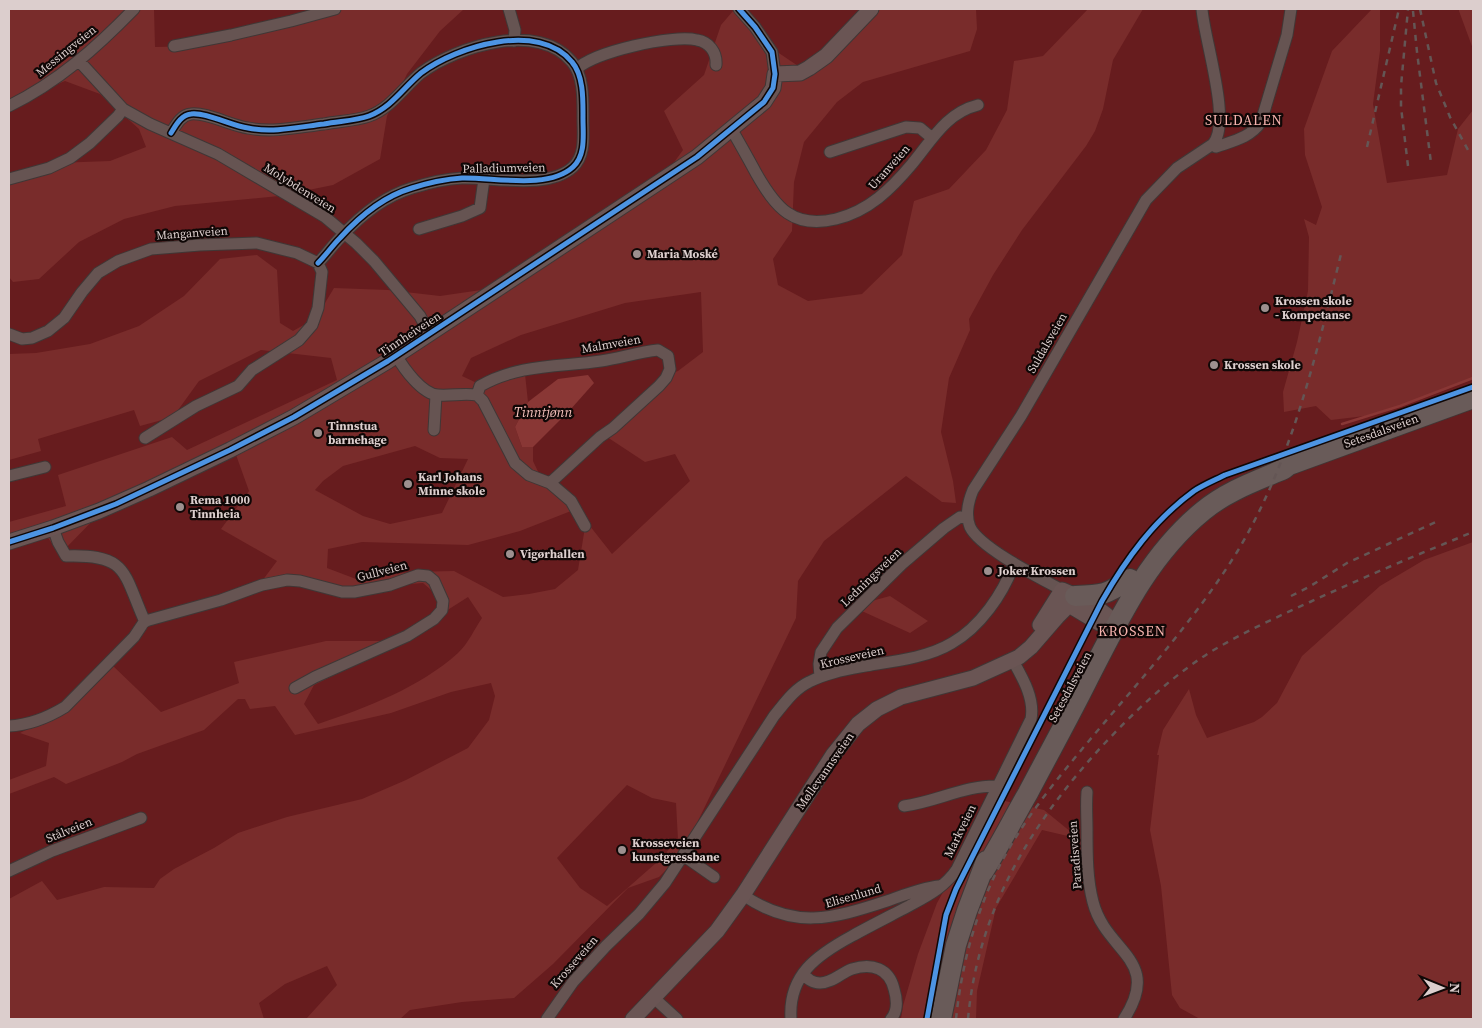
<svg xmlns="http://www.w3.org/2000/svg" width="1482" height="1028" font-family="'Source Serif 4',serif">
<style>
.green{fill:#671c1e}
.forest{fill:#792c2b;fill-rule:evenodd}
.water{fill:#893735}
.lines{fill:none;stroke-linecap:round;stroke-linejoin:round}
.stream{stroke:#893735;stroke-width:2.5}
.street-casing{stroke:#403736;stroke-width:13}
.secondary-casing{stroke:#403736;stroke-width:17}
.highway-casing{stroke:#403736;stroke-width:22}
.street{stroke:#665452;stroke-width:11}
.secondary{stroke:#6a5554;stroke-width:15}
.highway{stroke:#695b59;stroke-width:20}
.rail{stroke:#645655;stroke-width:2.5;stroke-dasharray:6 6;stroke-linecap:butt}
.cycleway-casing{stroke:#0f0706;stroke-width:8}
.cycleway{stroke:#4d94e3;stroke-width:5}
.poi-dot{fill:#9d908f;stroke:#0f0706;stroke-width:2}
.labels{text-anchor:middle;stroke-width:4.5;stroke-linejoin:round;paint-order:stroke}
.street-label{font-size:12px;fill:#dccecd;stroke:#0f0706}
.poi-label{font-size:12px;font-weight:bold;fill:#dccecd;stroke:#0f0706;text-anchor:start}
.neighbourhood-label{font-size:14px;letter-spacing:1px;fill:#f7b3ae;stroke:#0f0706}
.water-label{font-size:14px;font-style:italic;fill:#f4c0bb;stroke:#0f0706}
</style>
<rect width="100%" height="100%" fill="#281d1c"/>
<!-- green -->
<path class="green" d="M9 9H1473V1019H9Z"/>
<!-- forest -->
<path class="forest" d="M9 9H154L155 47 197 46 333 9H464L440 31 407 74 387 116 380 159 333 185 279 196 175 206 124 219 79 242 39 279 13 282 9 277V181L56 163 110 161 146 147 139 129 100 94 65 81 9 105Z
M880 9H976L977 29 970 51 863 82 837 102 804 142 794 182 792 231 773 259 778 285 808 301 862 294 902 255 914 201 949 189 986 150 1007 110 1014 61 1043 56 1088 9H1143L1113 60 1103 109 1095 131 1086 146 1022 230 993 275 969 319 970 330 949 378 941 432 953 481 956 503 942 502 906 476 824 541 798 581 796 618 682 854 659 877 628 888 553 964 514 998 462 1002 410 1010 400 1019H306L337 985 327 966 285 984 259 1003 264 1019H9V899L42 881 57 900 104 887 154 888 160 879 174 869 214 848 238 833 287 817 362 799 406 780 468 748 489 720 495 696 491 683 451 692 391 713 295 735 275 706 250 709 245 699H238L204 730 137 754 122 762 66 784 54 777 9 794V780L46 766 49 743 20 733 49 718 111 664 161 712 239 683 234 662 326 641H402L314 685 304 704 318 724C368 707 419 688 458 653 468 644 475 628 482 618L468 597 446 611 438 596 423 583 397 585 339 594 303 583 262 581 277 561 221 529 249 491 235 452 113 500 60 554 48 538 19 540 9 543V522L66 506 58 475 172 437 187 450 337 380 331 358 261 350 199 381 173 417 140 426 134 410 38 439 41 451 9 460V354L36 353 90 344 139 326 184 296 220 259 257 255 277 270 280 323 293 331 316 318 334 288 388 290 440 296 488 289 667 172 683 150 664 111 704 75 721 25 733 11 770 47 804 70 829 59 867 24ZM701 292 703 352 678 371 660 377 639 405 604 435 645 462 675 454 690 481 612 554 586 521 578 570 555 589 529 594 503 597 454 571 409 572 356 579 327 568 328 549 362 542 468 545 520 531 571 511 566 495 544 484 533 461V447H522L515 427 528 402 525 374 481 385 462 376 471 358 521 335 625 303ZM415 446 440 458 468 459 442 513 390 524 363 516 315 490 323 481 343 466ZM627 785 652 798 676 803 678 840 656 863 607 906 580 888 557 858Z
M1372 9H1380V51L1373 104 1387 183 1447 175 1458 129 1473 110V379L1415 401 1365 416 1331 420 1316 406 1284 412 1283 392 1297 342 1308 291 1309 237 1304 219 1316 225 1322 207 1305 155 1304 129 1332 51Z
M1459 9H1473V49L1459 11Z
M1473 542V1019H1200L1180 1008 1172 995 1161 886 1150 830 1159 755H1157L1163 730 1189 689 1196 715 1207 738 1254 722 1262 717 1277 703 1302 656 1380 586 1424 560Z
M890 596 928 621 910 633 864 612 860 611 868 602Z
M992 798 1044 810 1071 832 1072 837 1042 830 996 908 977 991 976 1019H901L903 1006 918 954 937 903 963 856Z"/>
<!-- water -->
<path class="water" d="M588 375 594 383 570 410 533 447H522L515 427 528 402 558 379Z"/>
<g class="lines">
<!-- stream -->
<path class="stream" d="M1342 424 1400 406 1473 378"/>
<!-- street casing -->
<g class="street-casing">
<path id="street" d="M509 9 515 30 514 41
M739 9 755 27 772 52 775 74
M174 46 231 35 291 21 335 9
M577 69C593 52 673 34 697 40 709 42 717 52 716 65
M9 106C58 82 96 48 134 9
M123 109 150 124 218 154 325 217 356 243 374 261 420 316 429 333
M732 130C740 144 748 158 756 173 776 208 793 229 836 219 869 211 891 189 912 164 932 140 946 113 978 105
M171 133C176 125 181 115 191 114 206 112 232 126 248 128 273 133 299 127 324 124 339 121 355 121 369 116 391 108 404 87 421 73 457 46 539 21 572 62 584 76 583 101 583 119 583 135 586 155 573 167 548 190 493 177 462 178 445 179 428 183 412 188 385 196 359 217 340 238 332 246 326 255 318 263
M1213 144 1216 147C1233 141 1250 138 1261 122L1287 35 1291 9
M830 152 906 127 920 128 932 138
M9 179 49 168 70 158 90 143 118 116 123 109 79 61
M419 229 462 216 480 208 484 179
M9 334 22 339 32 338 48 331 64 318 82 292 98 273 118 261 151 249 200 245 257 243 297 253 318 263 322 272 318 308 312 325 299 340 252 370 238 386 196 406 145 438
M396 355C404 369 422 394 438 395 451 396 464 393 477 395L483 401 515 463 529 475 550 483 571 501 585 526
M477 395 480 386C518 364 560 367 601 361 620 358 639 352 658 350L668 356 670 369 666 378 659 386 613 428 600 437 550 483
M434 430 436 395
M9 476 45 467
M53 528 58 542 66 556C129 554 123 573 145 622
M1065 597 1062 590C1040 578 980 548 970 527 965 515 968 502 973 490L1021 416 1146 200 1177 168 1213 144C1232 122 1204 39 1202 9
M820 677 819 664 821 652 837 628 902 564 944 528 960 517 967 518
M9 726C30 725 47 718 65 707L134 637 144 622 149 620 221 600 262 585 287 580 300 581 342 592H354L390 585 418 575 428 576 434 581 443 601 442 610 434 619 407 636 315 677 295 688
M1087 792C1086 805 1087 818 1087 830 1087 855 1087 879 1093 902 1106 953 1163 959 1124 1019
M904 806C936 802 965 785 998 786
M684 856 714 877
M9 871 52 851 141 818
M743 895C794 930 832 919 887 901 904 895 921 888 939 886
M803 974C808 979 812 983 820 983 832 983 841 973 852 969 872 963 889 968 894 989 897 999 898 1011 891 1019
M654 998 677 1019
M547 1019 573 982 606 946 639 914 665 883 774 716C784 704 794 689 809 682 828 672 851 669 871 665 897 661 929 657 952 643 980 627 1003 594 1014 564
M791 1019C788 975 817 955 852 936 870 926 890 916 909 906 927 896 945 887 957 869L1031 719C1035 698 1022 677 1012 659"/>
</g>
<!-- secondary casing -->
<g class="secondary-casing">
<path id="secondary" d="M9 542 53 528 99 511 149 489 230 450 294 417 388 361 697 157 764 102 773 88 775 74 800 73 809 68 826 56 871 9
M1040 625 1062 590C1082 598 1101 608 1116 624
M633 1019 717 931 743 895 833 755 858 724 877 709 901 697 973 678 1019 657 1031 647 1057 617 1069 605 1099 623 1116 624"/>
</g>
<!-- highway casing -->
<g class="highway-casing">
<path id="highway" d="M1075 596C1103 595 1106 595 1130 579
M983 872C999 847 1013 819 1028 793 1048 755 1069 717 1088 679 1120 617 1149 555 1203 511 1227 491 1256 481 1284 469L1289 465 1473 398
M941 1019 956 945 967 911 986 861"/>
</g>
<!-- street -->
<use href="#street" class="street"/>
<!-- secondary -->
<use href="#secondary" class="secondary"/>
<!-- highway -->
<use href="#highway" class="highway"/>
<!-- rail -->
<path class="rail" d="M1420 9 1436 83 1450 117 1468 150
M1413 11 1417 52 1431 163
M1367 147 1399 9
M1408 166 1401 107V86L1408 9
M1291 596 1309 587 1347 563 1438 521
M956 1019C962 961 978 903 1007 852 1031 810 1062 773 1093 736 1143 677 1196 618 1237 552 1293 459 1316 355 1342 250
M968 1019C978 910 1031 823 1104 744 1137 709 1172 676 1212 651 1244 632 1277 617 1310 602 1364 577 1419 554 1473 532"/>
<!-- cycleway casing -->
<g class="cycleway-casing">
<path id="cycleway" d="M171 133C176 125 181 115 191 114 206 112 232 126 248 128 273 133 299 127 324 124 339 121 355 121 369 116 391 108 404 87 421 73 457 46 539 21 572 62 584 76 583 101 583 119 583 135 586 155 573 167 548 190 493 177 462 178 445 179 428 183 412 188 385 196 359 217 340 238 332 246 326 255 318 263
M9 542 53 528 116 504 230 450 294 417 388 361 697 157 764 102 773 88 775 74 772 52 755 27 739 9
M927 1019 946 915 956 889 1102 601C1126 559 1154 520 1194 491 1203 485 1215 480 1225 475L1473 387"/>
</g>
<!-- cycleway -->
<use href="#cycleway" class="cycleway"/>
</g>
<!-- markers -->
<g class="poi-dot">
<circle cx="637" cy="254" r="5"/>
<circle cx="1265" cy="308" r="5"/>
<circle cx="1214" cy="365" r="5"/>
<circle cx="318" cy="433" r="5"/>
<circle cx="408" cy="484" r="5"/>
<circle cx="180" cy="507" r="5"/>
<circle cx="510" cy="554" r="5"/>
<circle cx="988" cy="571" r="5"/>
<circle cx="622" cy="850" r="5"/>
</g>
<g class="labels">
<!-- street labels -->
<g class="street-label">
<text transform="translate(66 51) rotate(-39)" y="4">Messingveien</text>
<text transform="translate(889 167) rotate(-48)" y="4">Uranveien</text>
<text transform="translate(504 168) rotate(-1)" y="4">Palladiumveien</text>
<text transform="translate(300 188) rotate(32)" y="4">Molybdenveien</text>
<text transform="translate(192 233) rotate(-4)" y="4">Manganveien</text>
<text transform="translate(410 334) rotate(-33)" y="4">Tinnheiveien</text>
<text transform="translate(1047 343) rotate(-60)" y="4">Suldalsveien</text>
<text transform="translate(611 344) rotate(-10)" y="4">Malmveien</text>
<text transform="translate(1381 431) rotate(-20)" y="4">Setesdalsveien</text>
<text transform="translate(382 571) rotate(-15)" y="4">Gullveien</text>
<text transform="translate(871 577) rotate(-44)" y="4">Ledningsveien</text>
<text transform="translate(852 657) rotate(-13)" y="4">Krosseveien</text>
<text transform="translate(1070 687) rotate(-62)" y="4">Setesdalsveien</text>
<text transform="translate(825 771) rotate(-55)" y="4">Møllevannsveien</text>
<text transform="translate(69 830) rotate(-22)" y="4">Stålveien</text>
<text transform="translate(960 831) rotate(-64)" y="4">Markveien</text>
<text transform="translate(1075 855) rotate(-94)" y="4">Paradisveien</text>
<text transform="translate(853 896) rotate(-16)" y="4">Elisenlund</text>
<text transform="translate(574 962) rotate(-49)" y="4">Krosseveien</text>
</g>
<!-- poi labels -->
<g class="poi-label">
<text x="647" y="258">Maria Moské</text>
<text x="1275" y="305">Krossen skole<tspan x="1275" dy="14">- Kompetanse</tspan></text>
<text x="1224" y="369">Krossen skole</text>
<text x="328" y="430">Tinnstua<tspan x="328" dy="14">barnehage</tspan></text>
<text x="418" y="481">Karl Johans<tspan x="418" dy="14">Minne skole</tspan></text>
<text x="190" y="504">Rema 1000<tspan x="190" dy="14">Tinnheia</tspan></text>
<text x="520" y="558">Vigørhallen</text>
<text x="998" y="575">Joker Krossen</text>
<text x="632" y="847">Krosseveien<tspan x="632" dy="14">kunstgressbane</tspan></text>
</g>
<!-- neighbourhood labels -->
<g class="neighbourhood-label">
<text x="1244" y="125">SULDALEN</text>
<text x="1132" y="636">KROSSEN</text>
</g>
<!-- water labels -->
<g class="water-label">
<text x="543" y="417">Tinntjønn</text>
</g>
</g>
<!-- border -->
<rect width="1482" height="1028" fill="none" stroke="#dccecd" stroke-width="20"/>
<!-- north arrow -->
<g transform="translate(1442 988) rotate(91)" stroke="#0f0706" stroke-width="4" paint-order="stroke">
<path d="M0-4L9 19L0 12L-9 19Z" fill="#dccecd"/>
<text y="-8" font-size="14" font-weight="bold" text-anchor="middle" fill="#dccecd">N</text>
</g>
</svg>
